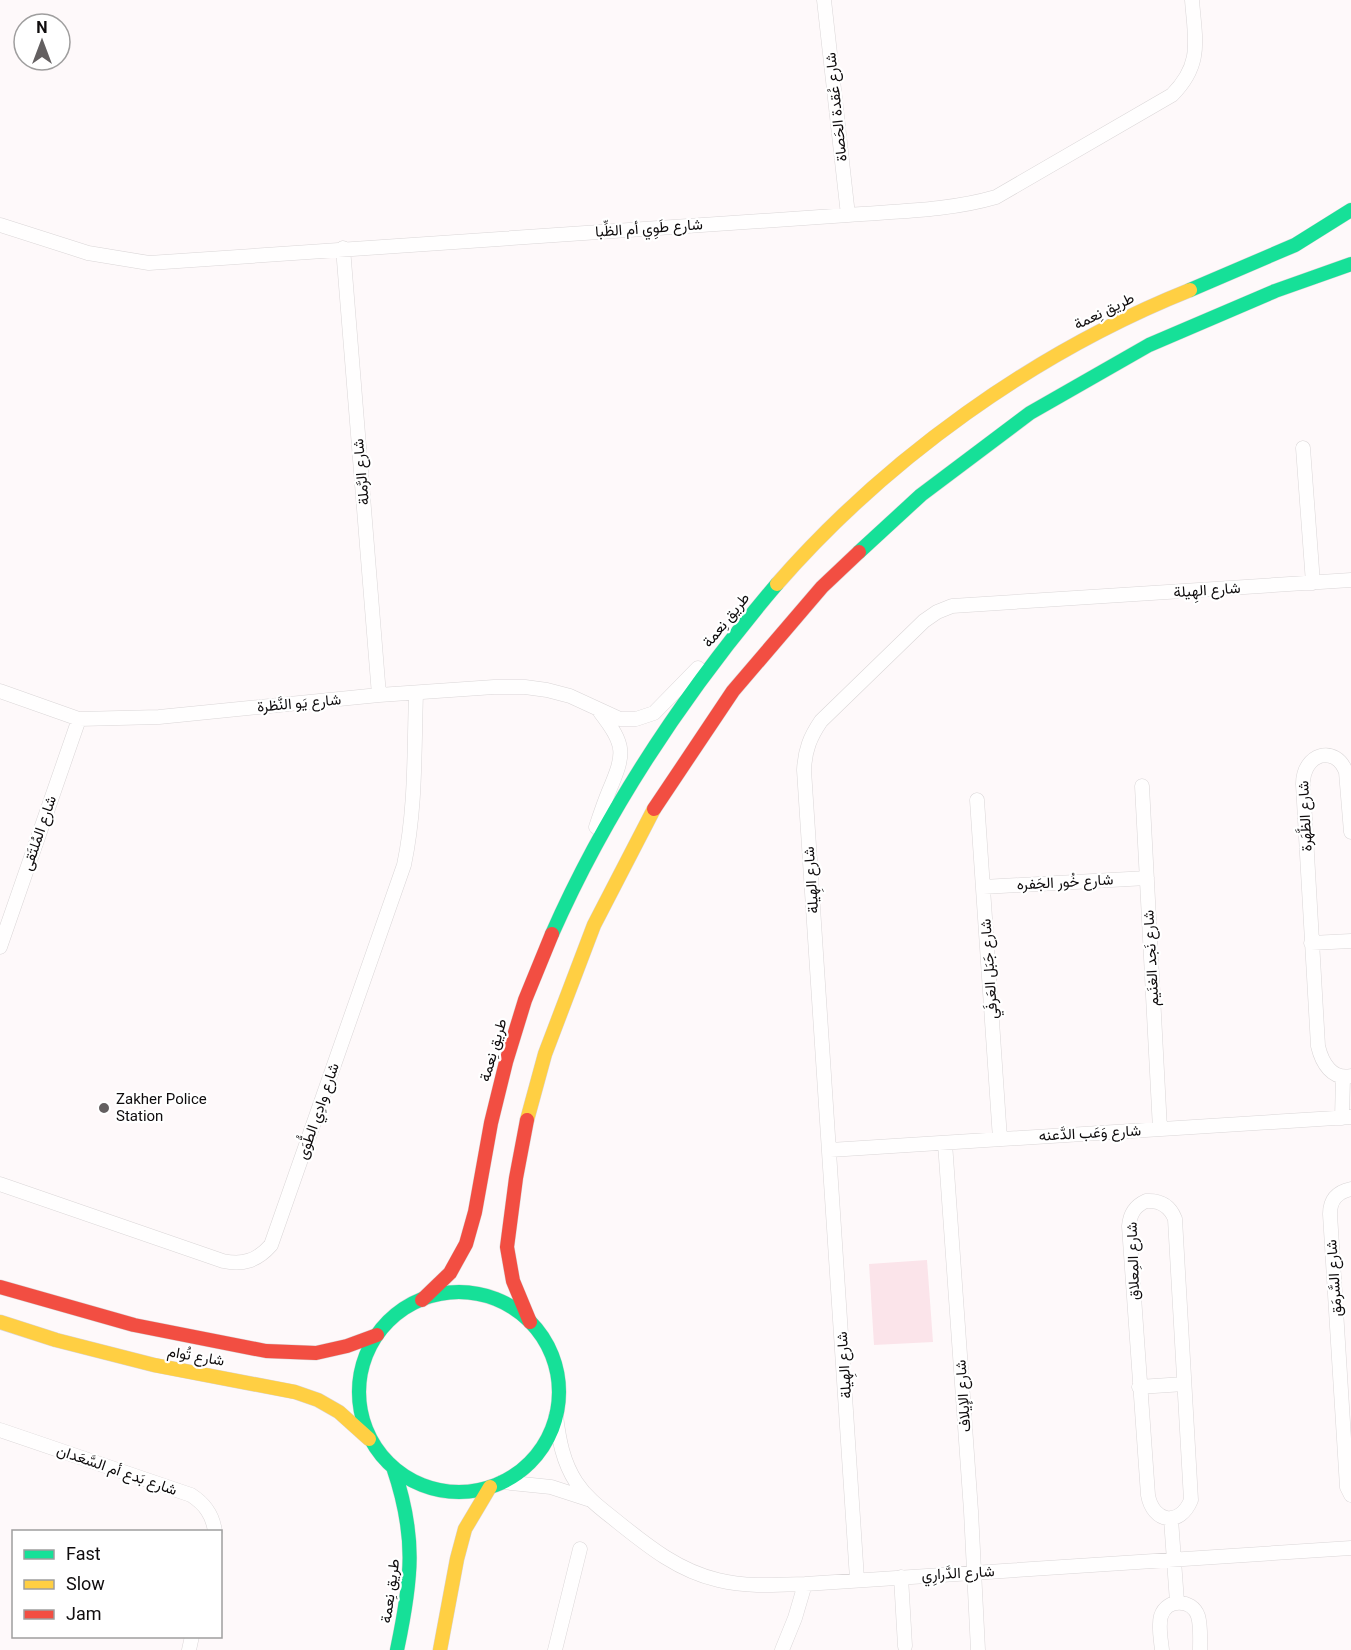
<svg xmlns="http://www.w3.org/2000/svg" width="1351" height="1650" font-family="Roboto,Vazirmatn,sans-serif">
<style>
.green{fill:#fbe4ea}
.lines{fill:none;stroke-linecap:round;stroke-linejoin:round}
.street-casing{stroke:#dad6d7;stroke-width:15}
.fast-casing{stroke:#dad6d7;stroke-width:15}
.slow-casing{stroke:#dad6d7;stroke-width:15}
.jam-casing{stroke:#dad6d7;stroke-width:15}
.street{stroke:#fffefe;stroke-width:14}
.fast{stroke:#16e098;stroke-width:14}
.slow{stroke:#ffcf43;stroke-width:14}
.jam{stroke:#f24e42;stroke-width:14}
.poi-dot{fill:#635f60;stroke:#fff;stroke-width:2}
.labels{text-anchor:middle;stroke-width:4.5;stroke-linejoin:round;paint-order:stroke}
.street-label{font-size:15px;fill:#0f0c0d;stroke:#fff}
.poi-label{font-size:15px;fill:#0f0c0d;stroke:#fff;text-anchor:start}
</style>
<rect width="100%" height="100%" fill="#fef9fa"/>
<!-- green -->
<path class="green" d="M927 1260 933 1342 874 1345 869 1264Z"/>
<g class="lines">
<!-- street casing -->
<g class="street-casing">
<path id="street" d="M824 0 848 215
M0 225 88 253 149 263 848 215C897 211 948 211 996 197L1172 95C1203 64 1195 40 1192 0
M343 248 379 695
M1303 448 1313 583
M0 691 79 719 159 717 379 695 494 687H525L547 690 570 696 620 719H636L654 713 698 668
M1142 786 1160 1129
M977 800 1000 1139
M596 827C600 815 604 803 609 791 625 753 626 746 600 712
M1351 832 1346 772C1336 744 1303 753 1303 784L1318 1046C1322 1063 1332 1080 1351 1076
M983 887 1147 878
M1311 943 1351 941
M0 947 79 719
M1342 1118 1343 1077
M945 1143 971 1511 978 1650
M830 1150 1351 1117
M0 1184 223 1261C243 1265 257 1261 271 1245L404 865C416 808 414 752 416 694
M1351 1189C1337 1192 1330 1200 1330 1214L1347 1487 1351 1495
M1146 1201C1160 1200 1170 1206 1175 1219L1191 1500C1180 1527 1153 1523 1148 1495L1129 1226C1130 1213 1135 1206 1146 1201Z
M1139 1387 1184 1384
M556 1416C559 1440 563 1462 576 1482 587 1499 603 1510 619 1523 649 1547 679 1571 718 1580 746 1587 776 1585 805 1584L1351 1548
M0 1430 191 1495C205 1504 213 1515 215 1532
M502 1482 551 1487 588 1499
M1171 1519 1177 1602
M901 1577 905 1646
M857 1579 804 770C805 750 810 737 821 721L924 621 937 612 952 606 1351 580
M189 1650 192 1636
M555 1650 580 1549
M782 1650 795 1618 805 1584
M1162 1650C1161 1640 1158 1626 1161 1616 1167 1598 1192 1599 1198 1616 1201 1626 1200 1639 1200 1650"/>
</g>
<!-- fast casing -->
<g class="fast-casing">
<path id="fast" d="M1190 290 1295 245 1351 210
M859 552 921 495 1030 413 1149 345 1275 291 1351 264
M552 934C609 805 686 691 777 584
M359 1392a100 100 0 1 1 200 0a100 100 0 1 1-200 0Z
M393 1467C417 1537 412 1579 397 1650"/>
</g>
<!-- slow casing -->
<g class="slow-casing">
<path id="slow" d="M777 584C887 458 1035 352 1190 290
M527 1120 545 1054 594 925 654 809
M0 1322 56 1340 154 1365 295 1392 318 1400 339 1412 369 1439
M440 1650 457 1559 465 1529 490 1487"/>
</g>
<!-- jam casing -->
<g class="jam-casing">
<path id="jam" d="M654 809 733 691 822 587 859 552
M527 1120 516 1178 507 1247 513 1281 530 1322
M0 1287 134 1325 266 1351 316 1353 347 1346 377 1335
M422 1300 450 1273 466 1244 475 1212 491 1123 506 1062 525 1000 552 934"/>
</g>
<!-- street -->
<use href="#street" class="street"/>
<!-- fast -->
<use href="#fast" class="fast"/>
<!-- slow -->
<use href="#slow" class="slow"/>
<!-- jam -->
<use href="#jam" class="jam"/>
</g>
<!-- markers -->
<circle class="poi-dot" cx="104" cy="1108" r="6"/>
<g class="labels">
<!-- street labels -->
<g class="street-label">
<text transform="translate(836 107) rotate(-96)" y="5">شارع عُقدة الحَصاة</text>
<text transform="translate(649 228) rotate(-4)" y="5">شارع طَوِي أم الظِّبا</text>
<text transform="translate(1104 311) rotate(-26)" y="5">طريق نِعمة</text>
<text transform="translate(361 472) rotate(-95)" y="5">شارع الرَّملة</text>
<text transform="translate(1207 590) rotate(-4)" y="5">شارع الهِيلة</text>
<text transform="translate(726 620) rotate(-51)" y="5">طريق نِعمة</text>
<text transform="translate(299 703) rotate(-5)" y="5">شارع يَو النَّظرة</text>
<text transform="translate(1305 816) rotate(-93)" y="5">شارع الظَّهَرة</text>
<text transform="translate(39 833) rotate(-71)" y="5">شارع المُلتَقى</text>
<text transform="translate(811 880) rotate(-94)" y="5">شارع الهِيلة</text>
<text transform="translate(1065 882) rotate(-3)" y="5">شارع خُور الجَفره</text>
<text transform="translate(1151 958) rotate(-93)" y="5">شارع نَجد الغنَيم</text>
<text transform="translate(989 969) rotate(-94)" y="5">شارع جَبَل العَرفَي</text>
<text transform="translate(493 1050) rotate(-74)" y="5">طريق نِعمة</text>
<text transform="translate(318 1111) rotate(-71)" y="5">شارع وادِي الطُّوَى</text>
<text transform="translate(1090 1133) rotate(-3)" y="5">شارع وَعَب الدَّعنه</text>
<text transform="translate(1133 1261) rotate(-92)" y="5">شارع المِعلاق</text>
<text transform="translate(1334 1278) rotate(-94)" y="5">شارع السَّرمَق</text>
<text transform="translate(196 1356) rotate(10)" y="5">شارع تُوام</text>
<text transform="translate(844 1365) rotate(-94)" y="5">شارع الهِيلة</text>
<text transform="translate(963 1396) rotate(-94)" y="5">شارع الإيلاف</text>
<text transform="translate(117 1470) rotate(19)" y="5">شارع بَدع أم السَّعَدان</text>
<text transform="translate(958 1573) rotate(-3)" y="5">شارع الدَّرارِي</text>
<text transform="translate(390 1591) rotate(-82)" y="5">طريق نِعمة</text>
</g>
<!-- poi labels -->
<g class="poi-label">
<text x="116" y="1104">Zakher Police<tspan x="116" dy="17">Station</tspan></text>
</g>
</g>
<!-- legend -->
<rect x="12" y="1530" width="210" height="108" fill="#ffffff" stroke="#9f9e9e" stroke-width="1.5"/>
<rect x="24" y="1550" width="30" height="9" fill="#16e098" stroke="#9f9e9e" stroke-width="1.5"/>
<text x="66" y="1560" font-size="18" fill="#0f0c0d">Fast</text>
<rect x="24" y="1580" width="30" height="9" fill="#ffcf43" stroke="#9f9e9e" stroke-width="1.5"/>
<text x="66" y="1590" font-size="18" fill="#0f0c0d">Slow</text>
<rect x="24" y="1610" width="30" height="9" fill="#f24e42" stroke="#9f9e9e" stroke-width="1.5"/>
<text x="66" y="1620" font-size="18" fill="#0f0c0d">Jam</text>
<!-- north arrow -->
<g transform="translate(42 42)"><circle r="28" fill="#ffffff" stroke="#9f9e9e" stroke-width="1.5"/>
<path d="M0-4.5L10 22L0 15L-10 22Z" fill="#635f60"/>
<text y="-9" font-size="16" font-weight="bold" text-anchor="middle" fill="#0f0c0d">N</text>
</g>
</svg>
